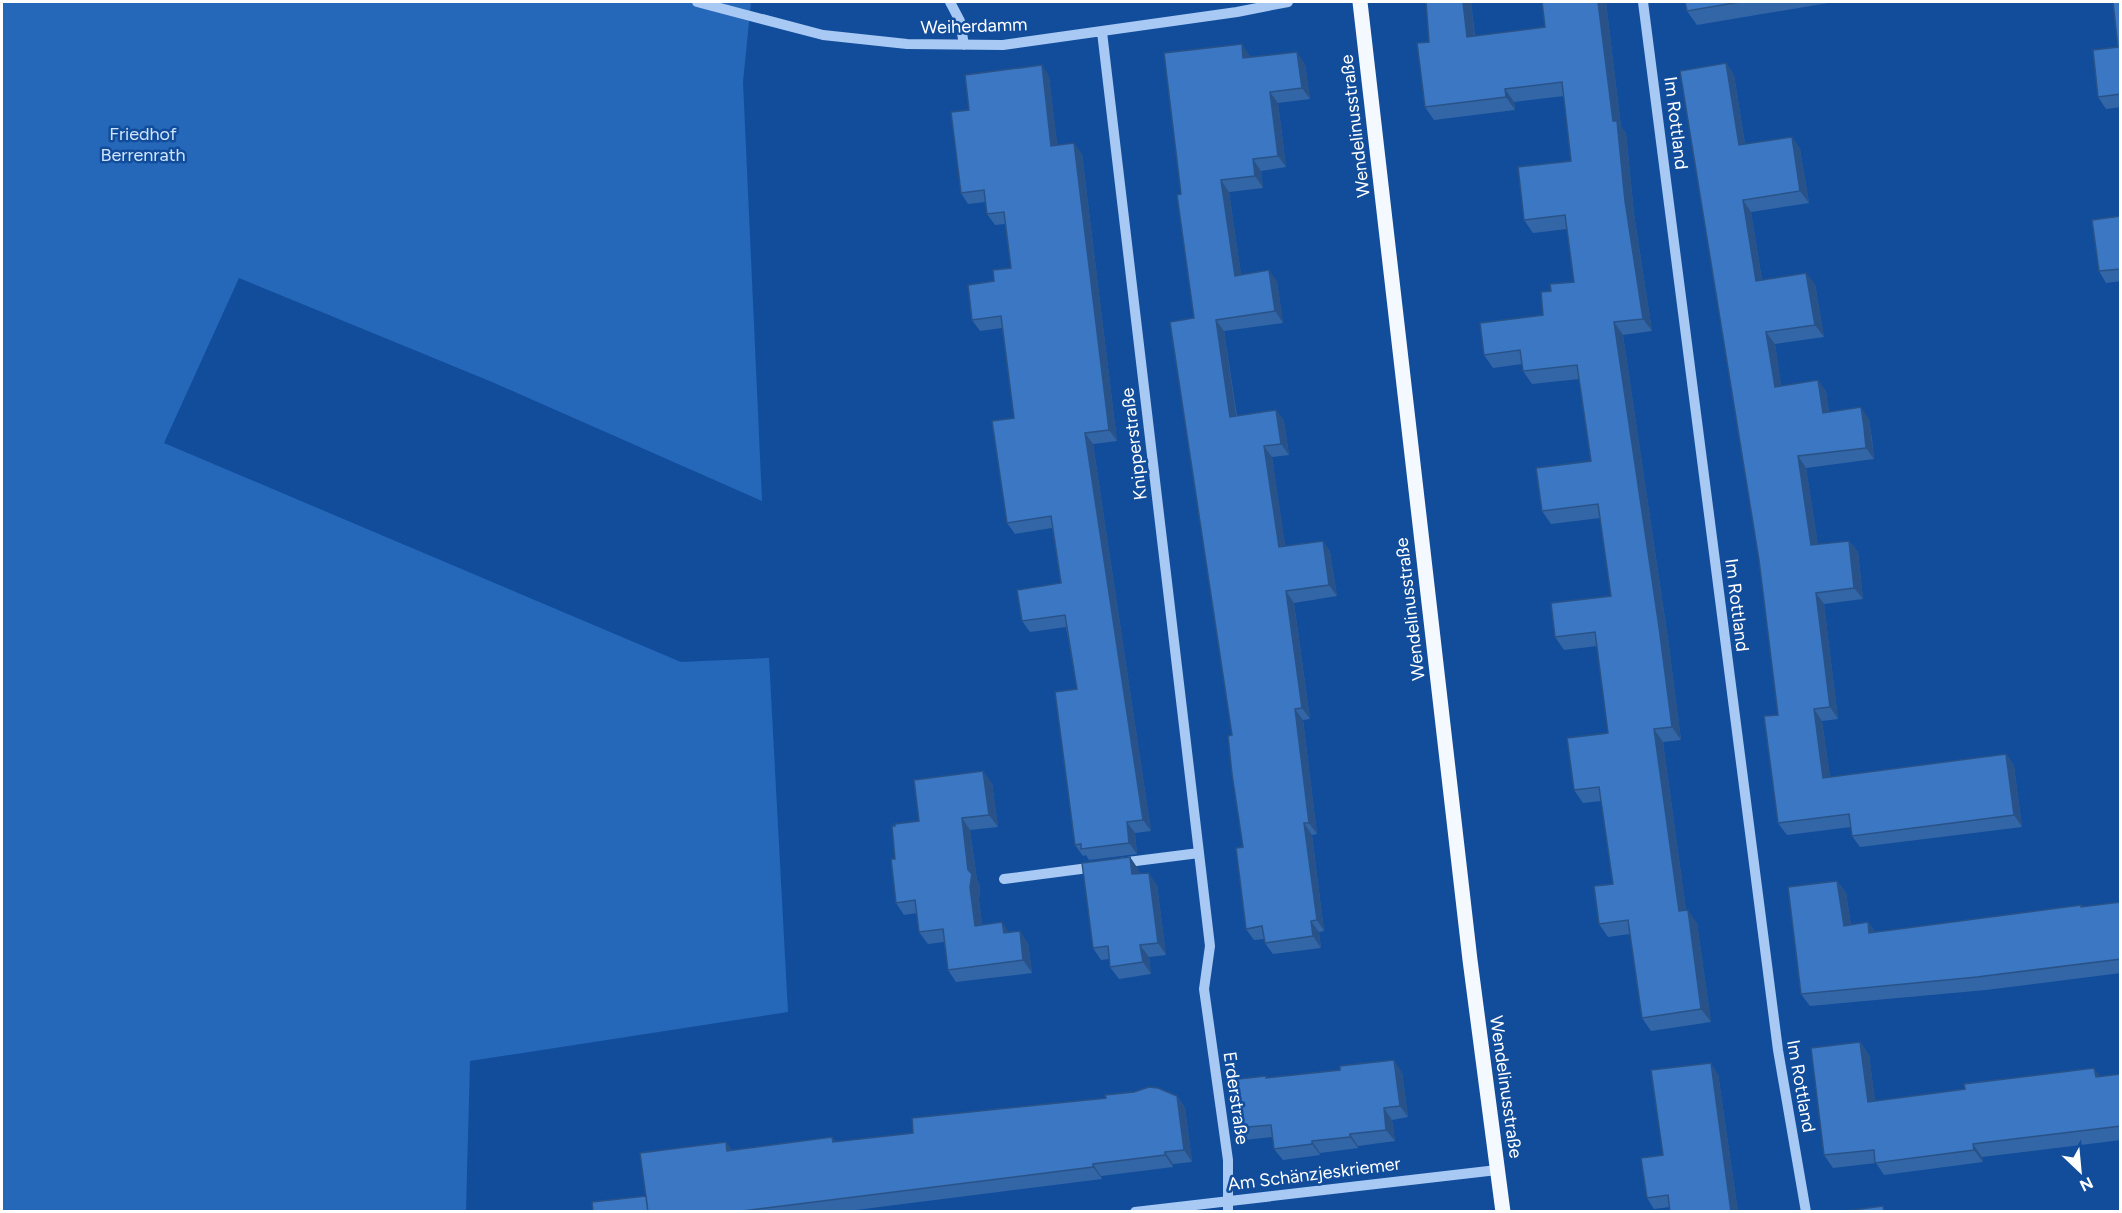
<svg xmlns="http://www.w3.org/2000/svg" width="2122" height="1213" font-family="Figtree,sans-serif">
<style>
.green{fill:#2567b9}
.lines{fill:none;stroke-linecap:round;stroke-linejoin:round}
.minor{stroke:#a7c9f4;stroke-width:10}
.major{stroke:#f4f8ff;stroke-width:15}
.wall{fill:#3366a7}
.shaded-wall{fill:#295388}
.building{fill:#3b77c2;stroke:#295388;stroke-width:1.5}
.labels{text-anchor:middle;stroke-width:5;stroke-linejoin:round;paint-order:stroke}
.street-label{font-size:18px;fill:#fff;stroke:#124d9b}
.park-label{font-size:18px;fill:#cfe4fd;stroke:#124d9b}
</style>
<rect width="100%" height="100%" fill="#124d9b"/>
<!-- green -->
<path class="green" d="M2 2H751L743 82 762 501 492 382 239 278 164 443 681 662 769 658 788 1012 470 1061 466 1211 2 1212Z"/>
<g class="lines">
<!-- minor -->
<path class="minor" d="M697 2 823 35 907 44 1003 45 1237 12 1288 2
M950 2 960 21 964 45
M1643 2 1778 1050 1806 1212
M1102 32 1210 946 1204 989 1228 1160V1212
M1120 863 1199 853
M1004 879 1096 867
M1135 1212 1497 1170"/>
<!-- major -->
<path class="major" d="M1360 2 1470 960 1503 1212"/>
</g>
<!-- wall -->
<path class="wall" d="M1426 2H1471L1475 36 1545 27 1542 2H1606L1621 127 1626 133 1634 214 1652 331 1623 335 1668 639 1681 740 1663 742 1686 910 1697 923 1711 1022 1651 1031 1642 1018 1630 934 1608 937 1599 924 1613 884 1601 801 1583 803 1574 790 1608 733 1597 646 1564 650 1555 637 1611 596 1600 518 1551 524 1542 511 1591 461 1579 379 1532 384 1523 371 1522 364 1493 368 1484 355 1543 315 1551 291 1574 282 1567 229 1533 233 1524 220 1571 161 1564 96 1514 102 1515 110 1434 120 1425 107 1429 42Z
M1685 2H1834L1697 25 1687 11Z
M2121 2V107L2106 109 2098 97 2118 47Z
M1250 56V58L1305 64 1310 99 1278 103 1286 167 1261 171 1263 188 1229 192 1241 275 1277 281 1283 323 1224 331 1237 416 1276 410 1284 421 1289 455 1272 457 1285 546 1323 541 1330 552 1337 596 1294 603 1310 719 1303 720 1317 834 1312 835 1324 931 1319 932 1321 948 1273 954 1265 943 1264 939 1254 940 1246 929 1243 847 1194 318 1181 194Z
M1726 63 1734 75 1745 144 1792 137 1800 149 1809 203 1751 212 1762 280 1815 284 1824 337 1775 344 1781 386 1818 380 1826 392 1829 412 1869 419 1872 439 1874 459 1806 468 1818 545 1849 541 1858 552 1863 599 1824 604 1838 719 1822 721 1830 777 2006 754 2014 766 2022 827 1860 847 1852 836 1851 827 1787 835 1778 823V715Z
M1049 76 1057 145 1082 154 1117 441 1093 444 1151 831 1135 833 1137 854 1089 860 1086 855 1083 856 1075 845 1077 689 1066 627 1030 632 1022 621 1061 583 1052 528 1015 534 1007 523 1014 418 1002 328 980 331 972 320 994 281 1011 268 1005 224 995 225 987 214 985 202 968 204 961 193 969 110Z
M2121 216V281L2106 283 2099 271Z
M992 783 998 827 970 830 977 880 980 886 979 900 982 925 1009 932 1028 943 1032 973 956 982 948 970 944 942 928 944 919 932 917 913 904 915 896 903 895 859Z
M1130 857 1138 869 1139 874 1157 885 1166 955 1149 957 1151 974 1119 979 1110 967 1109 959 1101 960 1093 948Z
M1837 881 1846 893 1851 925 1868 922 1875 932 2081 905 2082 907 2121 902V973L1986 990 1810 1006 1801 994Z
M1860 1042 1869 1055 1875 1101 2121 1074V1140L1982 1157 1983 1162 1884 1175 1876 1163 1833 1168 1824 1155Z
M1402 1072 1408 1117 1392 1120 1395 1141 1358 1146V1148L1320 1153V1155L1283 1160 1274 1149 1273 1137 1244 1140 1236 1128 1266 1076 1267 1078Z
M1718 1074 1738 1212H1670V1207L1654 1209 1647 1198 1663 1155Z
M1177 1096 1185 1108 1192 1162 1173 1164V1167L1101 1176 1102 1179 840 1212H593L646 1196 732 1150 832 1137 835 1142 913 1133Z"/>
<!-- shaded-wall -->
<path class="shaded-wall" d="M1463 2H1471L1476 50 1467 37Z
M1598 2H1606L1621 127 1626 133 1634 214 1652 331 1643 319 1613 121Z
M1242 44 1250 56 1251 70 1243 58Z
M1297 52 1305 64 1310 99 1302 88Z
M1726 63 1734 75 1747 157 1739 145Z
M1042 65 1049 76 1059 157 1051 146Z
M1505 89 1514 102 1515 110 1506 97Z
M1270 92 1278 103 1286 167 1278 156Z
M1792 137 1800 149 1809 203 1800 191Z
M1074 143 1082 154 1117 441 1109 430Z
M1253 159 1261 171 1263 188 1255 176Z
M1221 180 1229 192 1243 287 1235 276Z
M1743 200 1751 212 1764 293 1756 281Z
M1269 270 1277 281 1283 323 1275 311Z
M1806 273 1815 284 1824 337 1815 325Z
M1216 320 1224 331 1238 428 1230 417Z
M1614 322 1623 335 1668 639 1681 740 1672 727Z
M1766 332 1775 344 1783 398 1775 387Z
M1818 380 1826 392 1831 425 1823 413Z
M1861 407 1869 419 1874 459 1866 448Z
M1276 410 1284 421 1289 455 1281 444Z
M1085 433 1093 444 1151 831 1143 820Z
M1264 446 1272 457 1287 558 1279 547Z
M1798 456 1806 468 1820 557 1811 545Z
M1323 541 1330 552 1337 596 1329 585Z
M1849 541 1858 552 1863 599 1854 588Z
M1286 591 1294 603 1310 719 1302 708Z
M1816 593 1824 604 1838 719 1830 707Z
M1295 709 1303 720 1317 834 1309 823Z
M1814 709 1822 721 1832 789 1823 778Z
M1654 729 1663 742 1688 924 1679 911Z
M2006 754 2014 766 2022 827 2014 815Z
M983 771 992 783 998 827 989 815Z
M962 818 970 830 977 880 980 886 979 900 984 938 975 926Z
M1127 822 1135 833 1137 854 1129 843Z
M1304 823 1312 835 1324 931 1317 920Z
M1130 857 1138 869 1140 886 1132 874Z
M1149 873 1157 885 1166 955 1158 943Z
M1837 881 1846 893 1853 938 1844 926Z
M1688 910 1697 923 1711 1022 1701 1009Z
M1311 921 1319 932 1321 948 1313 936Z
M1002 922 1011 935 1004 933Z
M1868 922 1877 935 1869 933Z
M1020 931 1028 943 1032 973 1023 960Z
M1140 945 1149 957 1151 974 1143 962Z
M1860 1042 1869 1055 1877 1114 1868 1102Z
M1394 1060 1402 1072 1408 1117 1400 1106Z
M1711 1063 1718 1074 1738 1212H1731Z
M2094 1068 2103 1080 2096 1077Z
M1177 1096 1185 1108 1192 1162 1184 1150Z
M1384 1108 1392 1120 1395 1141 1386 1130Z
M1350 1134 1358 1146V1148L1350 1137Z
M1312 1141 1320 1153V1155L1312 1144Z
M726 1142 735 1154 727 1151Z
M1973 1144 1982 1157 1983 1162 1974 1150Z
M1165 1152 1173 1164V1167L1165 1155Z
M1093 1164 1101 1176 1102 1179 1093 1167Z"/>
<!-- building -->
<path class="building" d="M1426 2H1463L1467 37 1545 27 1542 2H1598L1613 121H1617L1625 201 1643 319 1614 322 1659 627 1672 727 1654 729 1679 911 1688 910 1701 1009 1642 1018 1628 920 1599 924 1594 886 1613 884 1599 787 1574 790 1567 738 1608 733 1595 632 1555 637 1551 603 1611 596 1598 504 1542 511 1536 468 1591 461 1577 365 1523 371 1520 350 1484 355 1480 323 1543 315 1541 292 1551 291 1550 284 1574 282 1565 215 1524 220 1518 167 1571 161 1562 82 1505 89 1506 97 1425 107 1417 43 1429 42Z
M1685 2H1740L1687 11Z
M2113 2H2121V94L2098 97 2093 50 2118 47Z
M1242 44 1243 58 1297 52 1302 88 1270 92 1278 156 1253 159 1255 176 1221 180 1235 276 1269 270 1275 311 1216 320 1230 417 1276 410 1281 444 1264 446 1279 547 1323 541 1329 585 1286 591 1302 708 1295 709 1309 823H1304L1317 920 1311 921 1313 936 1265 943 1262 926 1246 929 1236 848 1243 847 1232 774 1228 736 1232 735 1170 322 1194 318 1177 195 1181 194 1164 53Z
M1726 63 1739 145 1792 137 1800 191 1743 200 1756 281 1806 273 1815 325 1766 332 1775 387 1818 380 1823 413 1861 407 1864 427 1866 448 1798 456 1811 545 1849 541 1854 588 1816 593 1830 707 1814 709 1823 778 2006 754 2014 815 1852 836 1849 814 1778 823 1764 716 1778 715 1759 560 1680 71Z
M1042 65 1051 146 1074 143 1109 430 1085 433 1143 820 1127 822 1129 843 1081 849V844L1075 845 1055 692 1077 689 1065 615 1022 621 1017 590 1061 583 1051 516 1007 523 992 421 1014 418 1001 316 972 320 968 285 994 281 993 270 1011 268 1004 212 987 214 984 190 961 193 951 112 969 110 965 75Z
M2121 216V269L2099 271 2092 220Z
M983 771 989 815 962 818 968 870 972 874 970 887 975 926 1002 922 1004 933 1020 931 1023 960 948 970 943 929 919 932 915 900 896 903 891 859H895L892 826H895V824L919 821 914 780Z
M1130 857 1132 874 1149 873 1158 943 1140 945 1143 962 1110 967 1108 946 1093 948 1082 863Z
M1837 881 1844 926 1868 922 1869 933 2081 905V907L2121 902V959L1977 977 1801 994 1788 887Z
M1860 1042 1868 1102 1965 1089 1964 1084 2094 1068 2096 1077 2121 1074V1126L1973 1144 1974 1150 1875 1163 1874 1150 1824 1155 1811 1048Z
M1394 1060 1400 1106 1384 1108 1386 1130 1350 1134V1137L1312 1141V1144L1274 1149 1271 1125 1236 1128 1230 1080 1266 1076V1078L1340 1070V1066Z
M1711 1063 1731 1212H1670L1668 1195 1647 1198 1641 1158 1663 1155 1651 1070Z
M1149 1087 1158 1088 1177 1096 1184 1150 1165 1152V1155L1093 1164V1167L734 1212H648L640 1153 726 1142 727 1151 832 1137 833 1142 913 1133 912 1118 1106 1098 1105 1095 1134 1092Z
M646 1196 648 1212H593L592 1202Z
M1883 1206 1884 1212H1838Z"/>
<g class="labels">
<!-- street labels -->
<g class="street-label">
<text transform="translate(974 26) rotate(-2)" y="6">Weiherdamm</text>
<text transform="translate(1676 123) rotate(83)" y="6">Im Rottland</text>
<text transform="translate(1355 126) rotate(-97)" y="6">Wendelinusstraße</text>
<text transform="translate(1134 444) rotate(-97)" y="6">Knipperstraße</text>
<text transform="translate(1737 605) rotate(83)" y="6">Im Rottland</text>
<text transform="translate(1410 609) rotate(-97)" y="6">Wendelinusstraße</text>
<text transform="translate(1801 1086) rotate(80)" y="6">Im Rottland</text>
<text transform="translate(1506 1087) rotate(82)" y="6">Wendelinusstraße</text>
<text transform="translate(1236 1098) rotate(82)" y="6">Erderstraße</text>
<text transform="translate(1314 1174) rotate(-7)" y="6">Am Schänzjeskriemer</text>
</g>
<!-- park labels -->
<g class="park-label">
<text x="143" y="140">Friedhof<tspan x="143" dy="21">Berrenrath</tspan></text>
</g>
</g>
<!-- border -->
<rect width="2122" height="1213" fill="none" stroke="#ffffff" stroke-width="6"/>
<!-- north arrow -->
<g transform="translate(2080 1171) rotate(154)" stroke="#124d9b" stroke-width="4.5" paint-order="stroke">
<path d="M0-4.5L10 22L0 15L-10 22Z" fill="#ffffff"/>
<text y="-9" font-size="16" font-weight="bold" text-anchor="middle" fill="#ffffff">N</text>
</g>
</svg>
